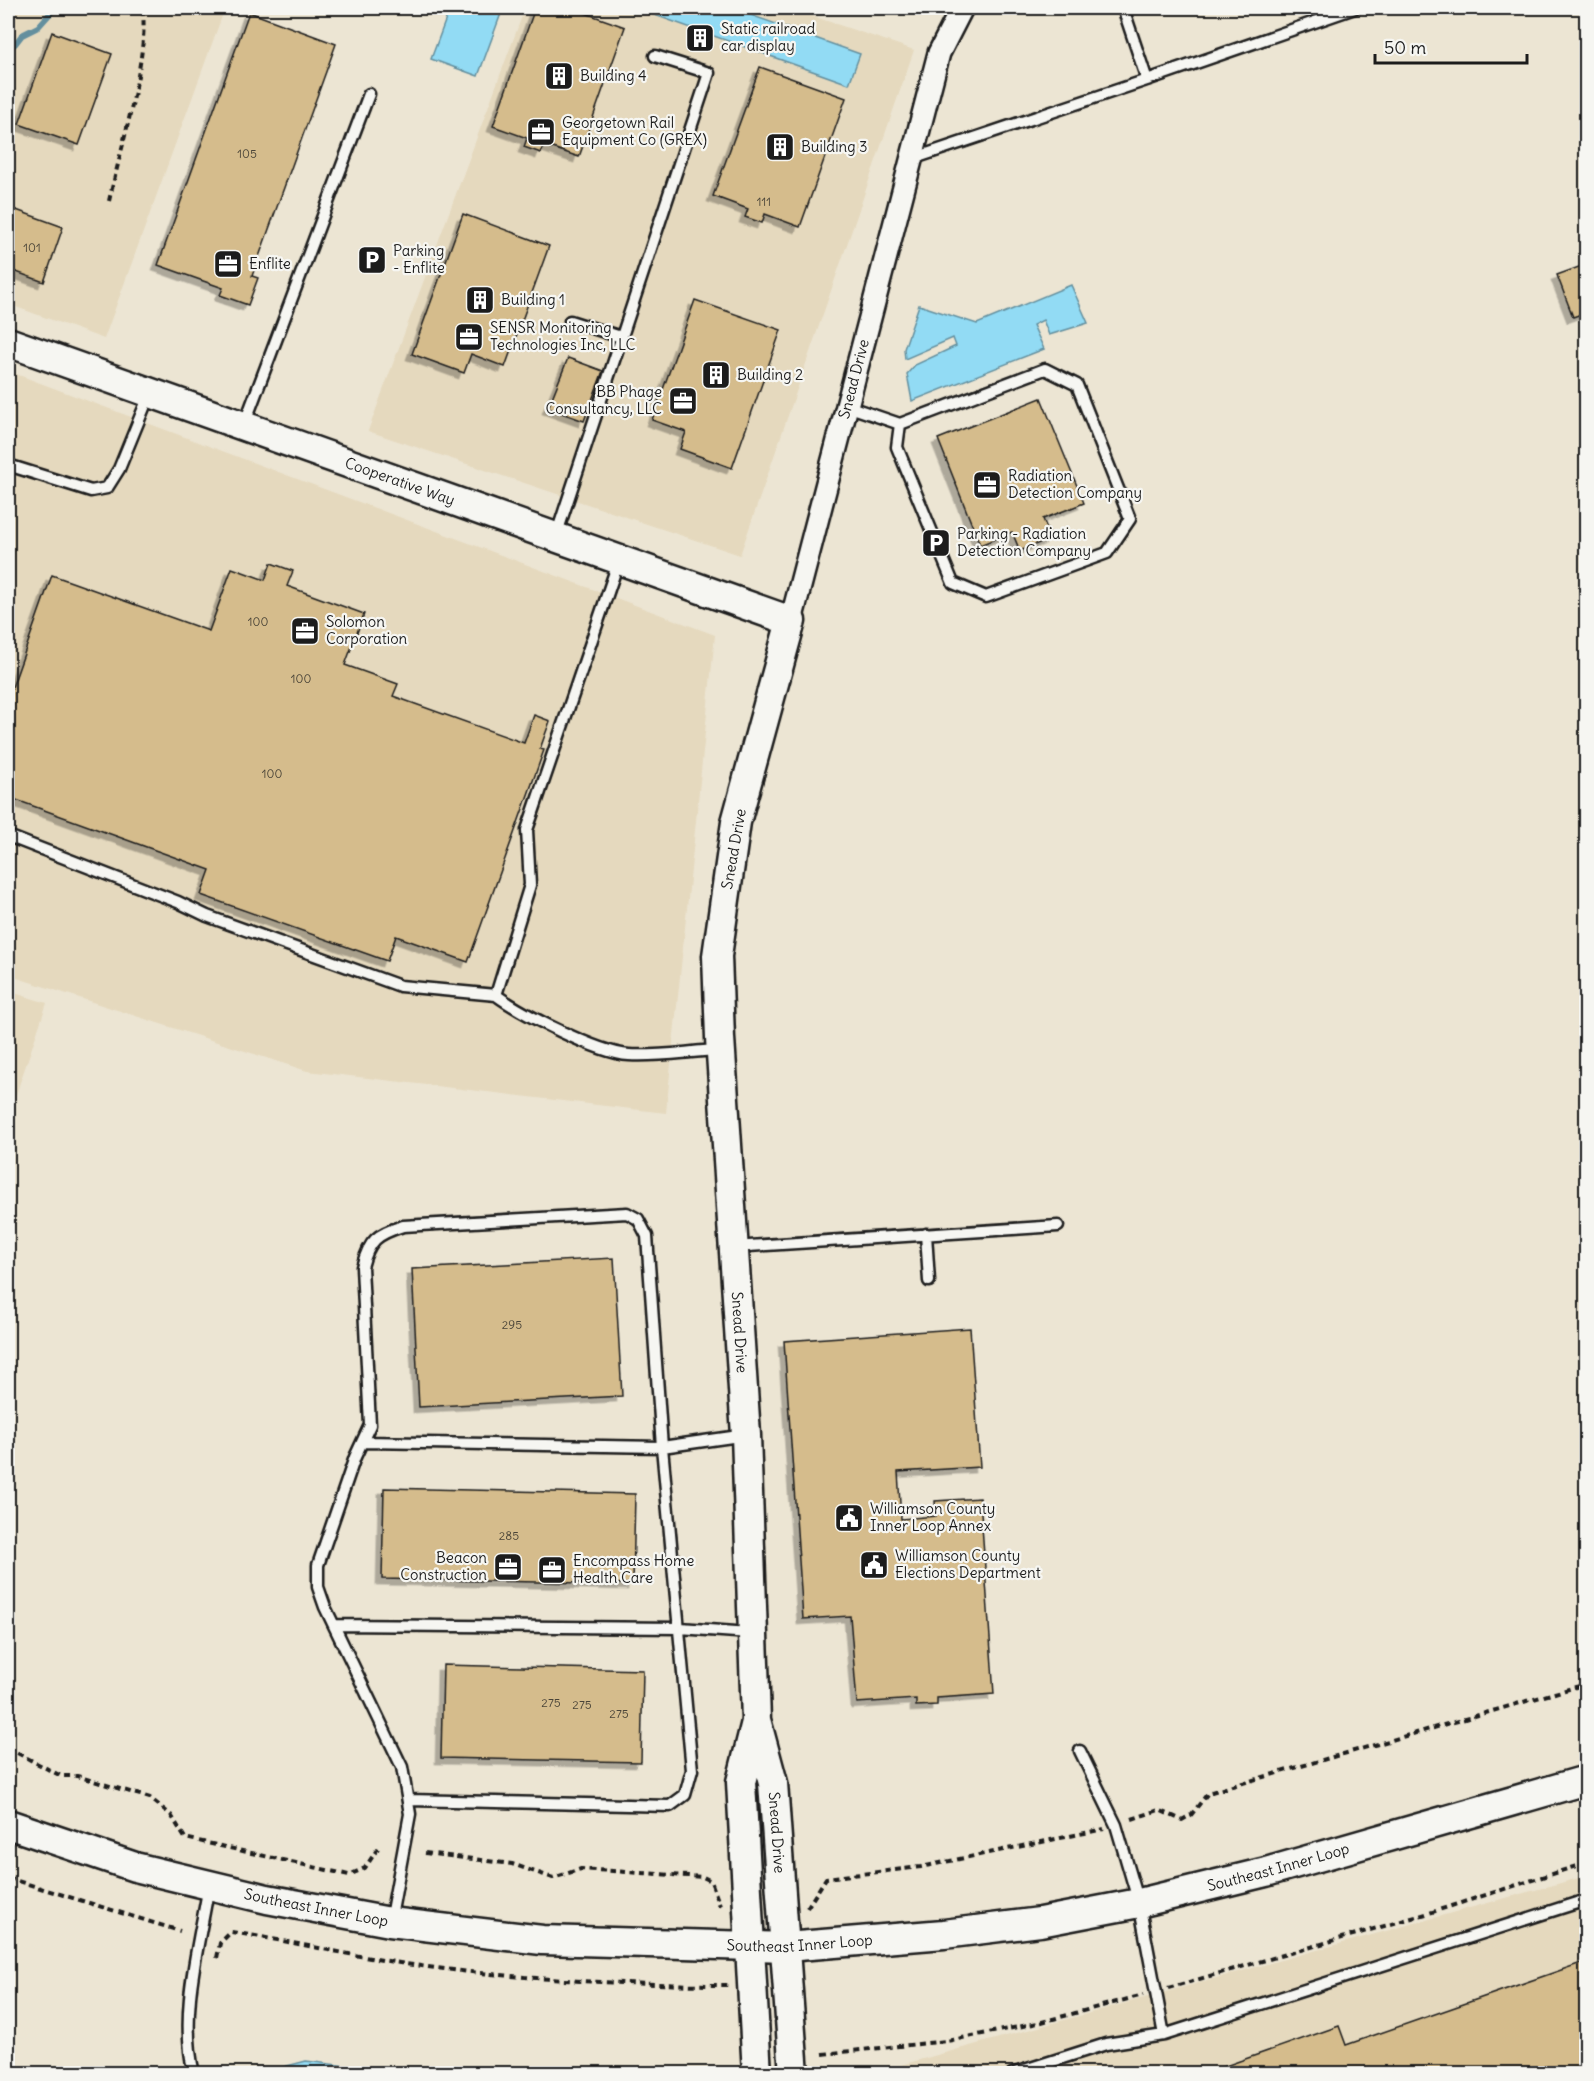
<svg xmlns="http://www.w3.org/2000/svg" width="1594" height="2081" font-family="Delius,sans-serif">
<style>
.built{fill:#e5d9be}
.water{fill:#92dbf4;stroke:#638f9e;stroke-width:1.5}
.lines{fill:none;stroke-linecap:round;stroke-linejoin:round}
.stream{stroke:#638f9e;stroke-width:6}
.building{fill:#d5bc8c;stroke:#1c1c1c;stroke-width:1.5;filter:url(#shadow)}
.lane-casing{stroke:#1c1c1c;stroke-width:15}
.street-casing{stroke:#1c1c1c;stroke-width:26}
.secondary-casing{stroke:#1c1c1c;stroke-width:33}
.path{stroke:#1c1c1c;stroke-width:4;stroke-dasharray:6 4.5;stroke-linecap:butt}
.lane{stroke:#f6f6f2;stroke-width:10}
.street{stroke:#f6f6f2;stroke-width:21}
.secondary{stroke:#f6f6f2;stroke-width:28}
.labels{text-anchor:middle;stroke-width:4.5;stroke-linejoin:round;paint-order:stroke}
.number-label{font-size:12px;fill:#4a4438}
.poi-label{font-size:15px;fill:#1c1c1c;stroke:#f6f6f2;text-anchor:start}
.street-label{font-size:15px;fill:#1c1c1c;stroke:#f6f6f2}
</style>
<defs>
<filter id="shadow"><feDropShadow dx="-5.5" dy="5.5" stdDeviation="0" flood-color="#0004"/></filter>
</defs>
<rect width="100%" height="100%" fill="#ece5d3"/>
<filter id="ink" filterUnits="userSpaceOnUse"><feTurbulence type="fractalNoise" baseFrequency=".0167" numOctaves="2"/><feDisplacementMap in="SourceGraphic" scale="12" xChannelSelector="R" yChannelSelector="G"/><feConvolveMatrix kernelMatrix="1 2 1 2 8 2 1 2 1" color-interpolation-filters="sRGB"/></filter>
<g filter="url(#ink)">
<!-- built -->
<path class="built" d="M8 8H225L104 339 8 304Z
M525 8H788L914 50 740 555 368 431Z
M8 371 715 635 666 1113 307 1071 8 975Z
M8 991 47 1003 8 1118Z
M1586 1876V2073H872Z"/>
<!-- water -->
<path class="water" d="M450 8H503L478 76 431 59Z
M635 8H731L860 54 849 84Z
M1071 285 1088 323 1049 335 1043 320 1033 325 1044 349 912 401 907 374 915 365 956 346 953 338 905 359 904 349 919 305 977 324Z
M306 2061 402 2073H283V2067Z"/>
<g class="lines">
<!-- stream -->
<path class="stream" d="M8 48 15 44 22 35 38 27 55 8"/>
</g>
<!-- building -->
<path class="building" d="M535 8H571L625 27 579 157 544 145 541 153 524 147 527 138 493 126Z
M249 12 336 44 252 276 258 278 248 305 220 295 223 288 158 265Z
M52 32 112 54 79 145 19 124Z
M760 67 846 98 800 227 765 214 762 223 745 217 748 209 713 196Z
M8 207 63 227 44 282 8 269Z
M463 214 549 246 505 367 471 354 464 373 412 354Z
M1587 264V312L1573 317 1557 275Z
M695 300 781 330 732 468 680 449 686 432 652 420Z
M568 358 603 371 584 421 548 408Z
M1041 398 1084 503 1043 519 1051 538 1020 551 1012 532 980 545 938 439Z
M271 563 293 571 287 586 364 614 345 665 398 684 393 696 524 743 534 715 550 721 540 749 544 750 468 962 396 936 387 961 201 895 210 870 8 797V699L52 575 209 631 232 568 265 580Z
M614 1258 622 1396 419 1407 412 1269Z
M970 1328 980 1467 898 1472 901 1519 936 1516 935 1501 980 1498 994 1694 937 1698V1705L916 1706V1699L857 1703 850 1616 803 1619 784 1341Z
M384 1488 635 1494 633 1584 382 1579Z
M443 1665 643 1670 641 1762 441 1758Z
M1587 1961V2073H1211V2071L1339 2026 1346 2045Z"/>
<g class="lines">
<!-- lane casing -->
<g class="lane-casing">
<path id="lane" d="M1147 80 1355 8
M912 159 1147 80 1123 8
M570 321 621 337
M847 406 900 424 897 447 953 583 986 597 1107 553 1130 519 1077 385 1045 369 900 424
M244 425 369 94
M8 465 91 491 107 488 119 469 150 393
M556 536 709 73 655 56
M619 560 527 830 530 885 496 995C522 1014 598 1053 629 1055 659 1057 691 1051 721 1050
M8 836 178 902 207 916 400 986 496 995
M926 1234 929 1281
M734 1247 1058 1226
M364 1442 662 1447 692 1770 685 1795 670 1806 409 1800
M334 1625 680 1628 750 1633
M1080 1751 1116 1825 1139 1903 1164 2035 1586 1900
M390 1922 410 1814 402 1767 325 1607 318 1587V1565L355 1457 370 1425 362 1267C369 1240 377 1234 403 1226L627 1213 638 1219 647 1236 662 1447 746 1435
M194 2074C179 2013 199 1945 209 1885
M1012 2074 1106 2044 1164 2035"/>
</g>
<!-- street casing -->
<g class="street-casing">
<g id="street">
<path id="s1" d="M791 621 939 53 962 8"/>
</g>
</g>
<!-- secondary casing -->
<g class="secondary-casing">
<g id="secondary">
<path id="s2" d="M8 342 791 621 736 822 717 956 720 1038 746 1435 756 1720 773 1783 794 2074"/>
<path d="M756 1722 741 1782 757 2074"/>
<path id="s3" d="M8 1824 135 1867 267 1899 390 1922 542 1940 786 1947 944 1934 1040 1922 1139 1903 1266 1872 1586 1780"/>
</g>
</g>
<!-- path -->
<path class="path" d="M109 201C119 156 151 48 142 8
M8 1748 61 1776H77L150 1798 171 1815 185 1838 349 1875 365 1868 380 1845
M1132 1819 1159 1810 1182 1820 1191 1815 1208 1793 1586 1684
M425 1853 512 1864 553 1878 581 1869 703 1877 711 1881 720 1906
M8 1878 180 1931
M807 1908 826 1878 921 1867 1104 1829
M217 1958 220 1943 231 1932C290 1941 347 1955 406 1964 513 1979 621 1985 729 1985
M1168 1988 1426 1914 1586 1863
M823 2054 947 2041 1038 2023 1143 1995"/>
<!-- lane -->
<use href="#lane" class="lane"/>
<!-- street -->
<use href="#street" class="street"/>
<!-- secondary -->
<use href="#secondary" class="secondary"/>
</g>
</g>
<!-- icons -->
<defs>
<g id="building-square" transform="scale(1.5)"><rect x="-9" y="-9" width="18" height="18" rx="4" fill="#1c1c1c" stroke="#f6f6f2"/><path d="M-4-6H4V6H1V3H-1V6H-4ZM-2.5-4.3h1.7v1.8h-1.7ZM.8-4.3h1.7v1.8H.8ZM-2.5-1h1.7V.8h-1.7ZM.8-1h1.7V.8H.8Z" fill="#fff"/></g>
<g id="office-square" transform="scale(1.5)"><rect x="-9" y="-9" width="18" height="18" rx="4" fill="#1c1c1c" stroke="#f6f6f2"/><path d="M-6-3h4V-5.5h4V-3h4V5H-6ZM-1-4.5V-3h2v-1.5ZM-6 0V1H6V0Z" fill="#fff"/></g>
<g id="parking-square" transform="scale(1.5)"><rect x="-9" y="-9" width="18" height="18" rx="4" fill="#1c1c1c" stroke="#f6f6f2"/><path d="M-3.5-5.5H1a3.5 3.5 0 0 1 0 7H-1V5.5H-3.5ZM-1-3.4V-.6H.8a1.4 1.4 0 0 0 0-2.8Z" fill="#fff"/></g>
<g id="civic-square" transform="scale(1.5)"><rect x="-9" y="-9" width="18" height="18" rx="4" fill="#1c1c1c" stroke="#f6f6f2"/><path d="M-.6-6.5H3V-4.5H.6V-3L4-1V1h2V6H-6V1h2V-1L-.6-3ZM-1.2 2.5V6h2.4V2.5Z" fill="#fff"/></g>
</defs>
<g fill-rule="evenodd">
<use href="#building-square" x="700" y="38"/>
<use href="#building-square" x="559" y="76"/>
<use href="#office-square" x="541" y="132"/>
<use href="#building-square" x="780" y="147"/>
<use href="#parking-square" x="372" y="260"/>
<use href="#office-square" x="228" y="264"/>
<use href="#building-square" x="480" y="300"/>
<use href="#office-square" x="469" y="337"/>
<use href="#building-square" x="716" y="375"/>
<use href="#office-square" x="683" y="401"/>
<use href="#office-square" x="987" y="485"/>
<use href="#parking-square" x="936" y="543"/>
<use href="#office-square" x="305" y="631"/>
<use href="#civic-square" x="849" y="1518"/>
<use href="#civic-square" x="874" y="1565"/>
<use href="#office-square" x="508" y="1567"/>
<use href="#office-square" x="552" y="1570"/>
</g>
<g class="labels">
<!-- number labels -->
<g class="number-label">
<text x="247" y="158">105</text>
<text x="764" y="206">111</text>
<text x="32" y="252">101</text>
<text x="258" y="626">100</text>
<text x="301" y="683">100</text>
<text x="272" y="778">100</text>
<text x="512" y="1329">295</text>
<text x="509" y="1540">285</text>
<text x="551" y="1707">275</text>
<text x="582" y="1709">275</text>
<text x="619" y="1718">275</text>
</g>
<!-- poi labels -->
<g class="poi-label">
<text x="721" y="34">Static railroad<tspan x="721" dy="17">car display</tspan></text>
<text x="580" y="81">Building 4</text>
<text x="562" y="128">Georgetown Rail<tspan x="562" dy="17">Equipment Co (GREX)</tspan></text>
<text x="801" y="152">Building 3</text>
<text x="393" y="256">Parking<tspan x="393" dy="17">- Enflite</tspan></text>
<text x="249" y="269">Enflite</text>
<text x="501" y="305">Building 1</text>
<text x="490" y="333">SENSR Monitoring<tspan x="490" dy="17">Technologies Inc, LLC</tspan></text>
<text x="737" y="380">Building 2</text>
<text x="662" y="397" text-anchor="end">BB Phage<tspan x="662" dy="17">Consultancy, LLC</tspan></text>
<text x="1008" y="481">Radiation<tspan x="1008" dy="17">Detection Company</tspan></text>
<text x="957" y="539">Parking - Radiation<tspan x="957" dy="17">Detection Company</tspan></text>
<text x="326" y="627">Solomon<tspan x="326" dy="17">Corporation</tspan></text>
<text x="870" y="1514">Williamson County<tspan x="870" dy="17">Inner Loop Annex</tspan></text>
<text x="895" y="1561">Williamson County<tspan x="895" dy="17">Elections Department</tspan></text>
<text x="487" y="1563" text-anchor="end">Beacon<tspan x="487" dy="17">Construction</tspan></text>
<text x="573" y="1566">Encompass Home<tspan x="573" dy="17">Health Care</tspan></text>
</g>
<!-- street labels -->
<g class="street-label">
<text dy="5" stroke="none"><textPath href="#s1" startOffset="250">Snead Drive</textPath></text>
<text dy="5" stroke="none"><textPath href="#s2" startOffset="416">Cooperative Way</textPath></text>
<text transform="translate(734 849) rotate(-80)" y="5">Snead Drive</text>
<text dy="5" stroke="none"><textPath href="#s2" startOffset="1552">Snead Drive</textPath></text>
<text dy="5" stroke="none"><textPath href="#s2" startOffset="2055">Snead Drive</textPath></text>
<text dy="5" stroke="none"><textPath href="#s3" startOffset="1292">Southeast Inner Loop</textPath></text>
<text dy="5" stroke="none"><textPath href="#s3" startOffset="320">Southeast Inner Loop</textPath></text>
<text dy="5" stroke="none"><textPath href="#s3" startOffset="806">Southeast Inner Loop</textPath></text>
</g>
</g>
<!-- margin -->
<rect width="1594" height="2081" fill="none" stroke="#f6f6f2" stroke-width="30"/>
<rect x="15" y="15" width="1564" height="2051" fill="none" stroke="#1c1c1c" stroke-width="2" filter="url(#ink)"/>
<!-- scale -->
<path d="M1375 54v9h152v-9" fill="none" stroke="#1c1c1c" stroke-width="3"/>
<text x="1384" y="54" font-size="18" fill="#1c1c1c" stroke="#f6f6f2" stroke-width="4.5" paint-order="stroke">50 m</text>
</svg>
